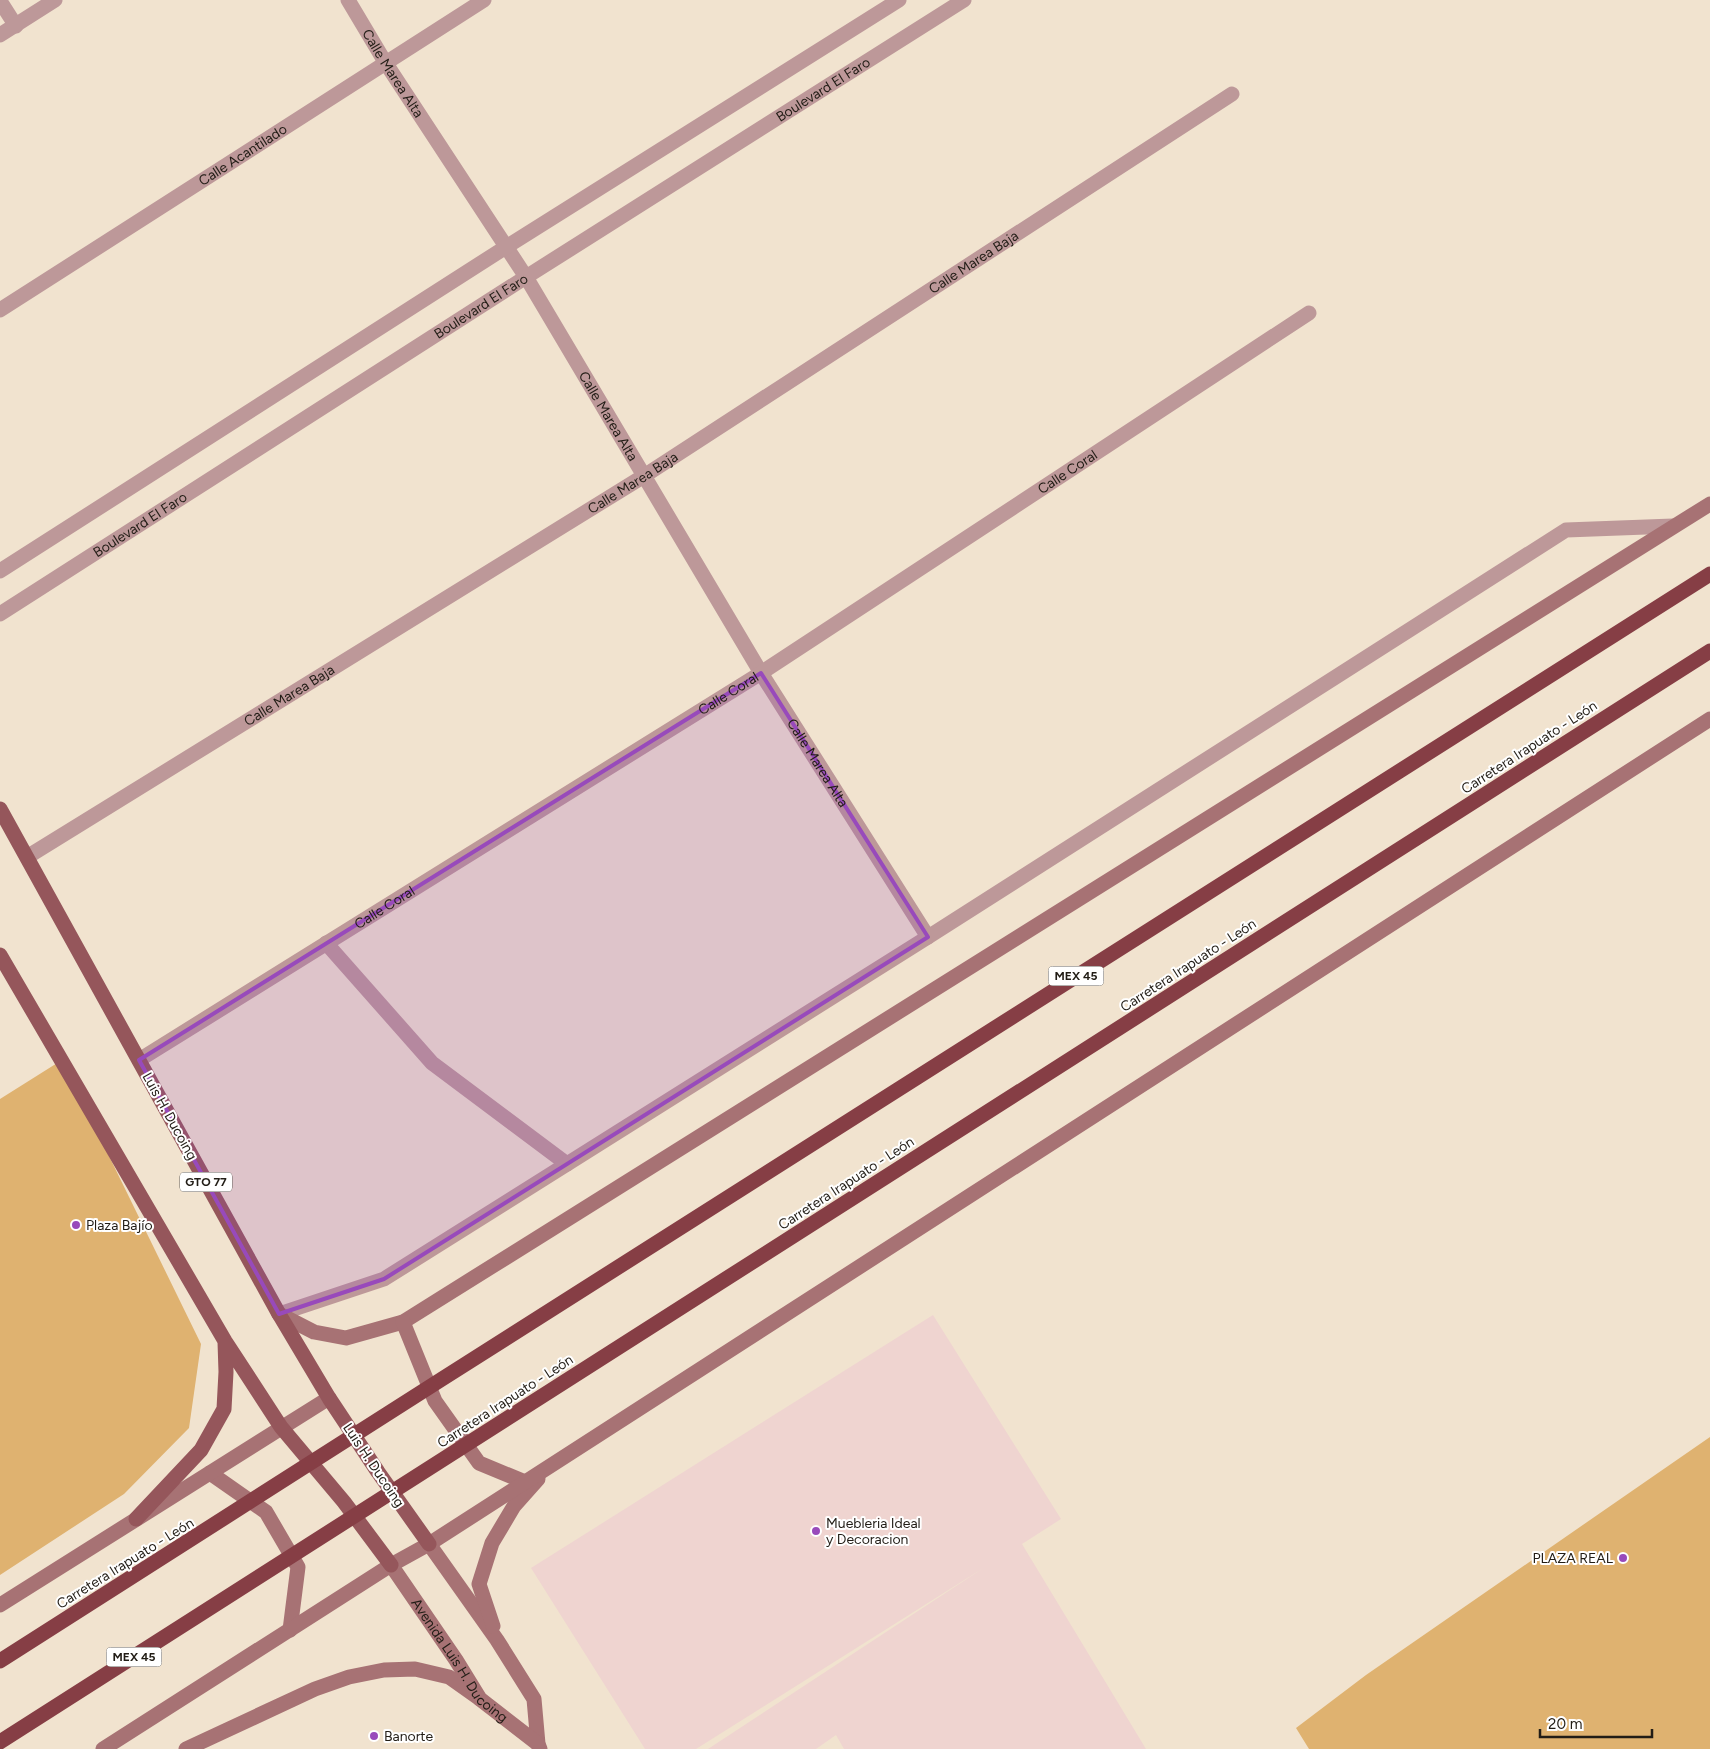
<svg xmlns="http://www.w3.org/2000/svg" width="1710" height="1749" font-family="Figtree,sans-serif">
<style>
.commercial{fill:#efd4d0}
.building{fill:#dfb270}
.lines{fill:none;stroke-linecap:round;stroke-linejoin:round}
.street{stroke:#bd9899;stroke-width:15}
.secondary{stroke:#a77274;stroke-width:15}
.primary{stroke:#95565b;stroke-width:15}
.highway{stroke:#863e45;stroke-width:15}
.marked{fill:#984abb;fill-opacity:0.2;stroke:#984abb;stroke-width:4;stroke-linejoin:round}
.poi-dot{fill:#984abb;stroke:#fff;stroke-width:2}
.labels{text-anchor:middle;stroke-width:4;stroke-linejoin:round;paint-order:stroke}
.shield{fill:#fff;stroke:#64615c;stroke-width:1}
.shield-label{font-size:12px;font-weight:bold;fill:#221d16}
.street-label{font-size:14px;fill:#221d16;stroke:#fff}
.poi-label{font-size:14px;fill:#221d16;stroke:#fff;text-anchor:start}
</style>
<rect width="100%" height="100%" fill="#f1e3cf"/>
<!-- commercial -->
<path class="commercial" d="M933 1315 1061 1519 1022 1544 1146 1749H844L836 1735 816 1749H708L985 1567 696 1749H645L531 1568Z"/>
<!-- building -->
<path class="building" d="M62 1060 201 1344 189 1428 124 1494 0 1575V1099Z
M1710 1437V1749H1309L1296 1728 1366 1675Z"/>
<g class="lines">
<!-- street -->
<g class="street">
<path id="s1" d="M348 0 385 62 526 277 761 673 928 937"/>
<path d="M0 1 16 26"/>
<path d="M0 35 55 0"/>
<path id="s2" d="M0 310 484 0"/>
<path d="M0 571 506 247 899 0"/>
<path id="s3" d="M0 614 526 277 964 0"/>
<path id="s4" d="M27 857 644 476 1232 94"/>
<path d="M326 943 432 1063 567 1164"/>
<path id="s5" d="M139 1060 761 673 1309 313"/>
<path d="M279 1314 384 1279 928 937 1566 530 1673 526"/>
</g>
<!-- secondary -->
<g class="secondary">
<path d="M279 1314 314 1332 346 1338 403 1322 1710 504"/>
<path d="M403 1322 435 1401 479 1463 525 1482"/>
<path d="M210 1473 266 1512 298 1567 290 1630"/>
<path d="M429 1544 497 1640 534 1699 538 1744 540 1749"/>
<path id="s6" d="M391 1565 456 1660 480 1699 538 1744"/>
<path d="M0 1605 329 1398"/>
<path d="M493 1626 479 1584 492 1543 514 1506 538 1479"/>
<path d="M103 1749 391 1565 429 1544 1710 719"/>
<path d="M186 1749 315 1689 349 1677 384 1670 415 1669 449 1677 480 1699"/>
</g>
<!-- primary -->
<path class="primary" d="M0 809 279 1314 329 1398 378 1472 429 1544
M0 955 225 1341 281 1427 344 1502 391 1565
M136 1519 201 1450 224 1409 226 1372 225 1342"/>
<!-- highway -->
<path class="highway" d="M0 1661 442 1379 1710 574
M0 1742 1710 651"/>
</g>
<!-- marked area -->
<path class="marked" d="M761 673 928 937 384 1279 279 1314 139 1060Z"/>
<!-- markers -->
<g class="poi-dot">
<circle cx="76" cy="1225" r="5"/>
<circle cx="816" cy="1531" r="5"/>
<circle cx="1623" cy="1558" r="5"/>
<circle cx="374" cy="1736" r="5"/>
</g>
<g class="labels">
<!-- shield labels -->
<g class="shield">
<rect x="1048.5" y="966.5" width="55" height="19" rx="4"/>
<rect x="180" y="1172.5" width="52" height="19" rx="4"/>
<rect x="106.5" y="1647.5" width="55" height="19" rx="4"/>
</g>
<g class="shield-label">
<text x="1076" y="980">MEX 45</text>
<text x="206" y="1186">GTO 77</text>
<text x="134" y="1661">MEX 45</text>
</g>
<!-- street labels -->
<g class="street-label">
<text dy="5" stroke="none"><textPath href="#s1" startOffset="86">Calle Marea Alta</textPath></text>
<text dy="5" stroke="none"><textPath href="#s3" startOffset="976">Boulevard El Faro</textPath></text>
<text dy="5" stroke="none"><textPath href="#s2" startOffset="288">Calle Acantilado</textPath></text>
<text dy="5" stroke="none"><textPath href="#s4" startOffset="1118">Calle Marea Baja</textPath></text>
<text dy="5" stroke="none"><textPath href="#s3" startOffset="571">Boulevard El Faro</textPath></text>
<text dy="5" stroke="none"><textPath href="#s1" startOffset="491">Calle Marea Alta</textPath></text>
<text dy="5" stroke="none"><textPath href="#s5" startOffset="1099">Calle Coral</textPath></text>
<text dy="5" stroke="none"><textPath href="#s4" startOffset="712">Calle Marea Baja</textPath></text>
<text dy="5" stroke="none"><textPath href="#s3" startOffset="166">Boulevard El Faro</textPath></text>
<text dy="5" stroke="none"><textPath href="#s5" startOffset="694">Calle Coral</textPath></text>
<text dy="5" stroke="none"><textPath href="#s4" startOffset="308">Calle Marea Baja</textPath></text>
<text transform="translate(1529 747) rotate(-33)" y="5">Carretera Irapuato - León</text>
<text dy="5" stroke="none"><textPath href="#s1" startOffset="896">Calle Marea Alta</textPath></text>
<text dy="5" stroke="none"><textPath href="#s5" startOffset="289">Calle Coral</textPath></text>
<text transform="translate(1188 965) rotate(-33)" y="5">Carretera Irapuato - León</text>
<text transform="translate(170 1116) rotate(61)" y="5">Luis H. Ducoing</text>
<text transform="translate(846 1183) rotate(-33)" y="5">Carretera Irapuato - León</text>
<text transform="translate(505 1401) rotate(-33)" y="5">Carretera Irapuato - León</text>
<text transform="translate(374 1465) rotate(56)" y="5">Luis H. Ducoing</text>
<text transform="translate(125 1563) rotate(-32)" y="5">Carretera Irapuato - León</text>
<text dy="5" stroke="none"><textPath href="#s6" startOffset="118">Avenida Luis H. Ducoing</textPath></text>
</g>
<!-- poi labels -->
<g class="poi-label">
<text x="86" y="1230">Plaza Bajío</text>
<text x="826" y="1528">Muebleria Ideal<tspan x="826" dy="16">y Decoracion</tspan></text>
<text x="1613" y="1563" text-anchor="end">PLAZA REAL</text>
<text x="384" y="1741">Banorte</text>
</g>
</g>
<!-- scale -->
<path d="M1540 1729v8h112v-8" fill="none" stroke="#221d16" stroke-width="2.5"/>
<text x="1548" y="1729" font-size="15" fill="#221d16" stroke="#ffffff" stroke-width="4" paint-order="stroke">20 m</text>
</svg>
